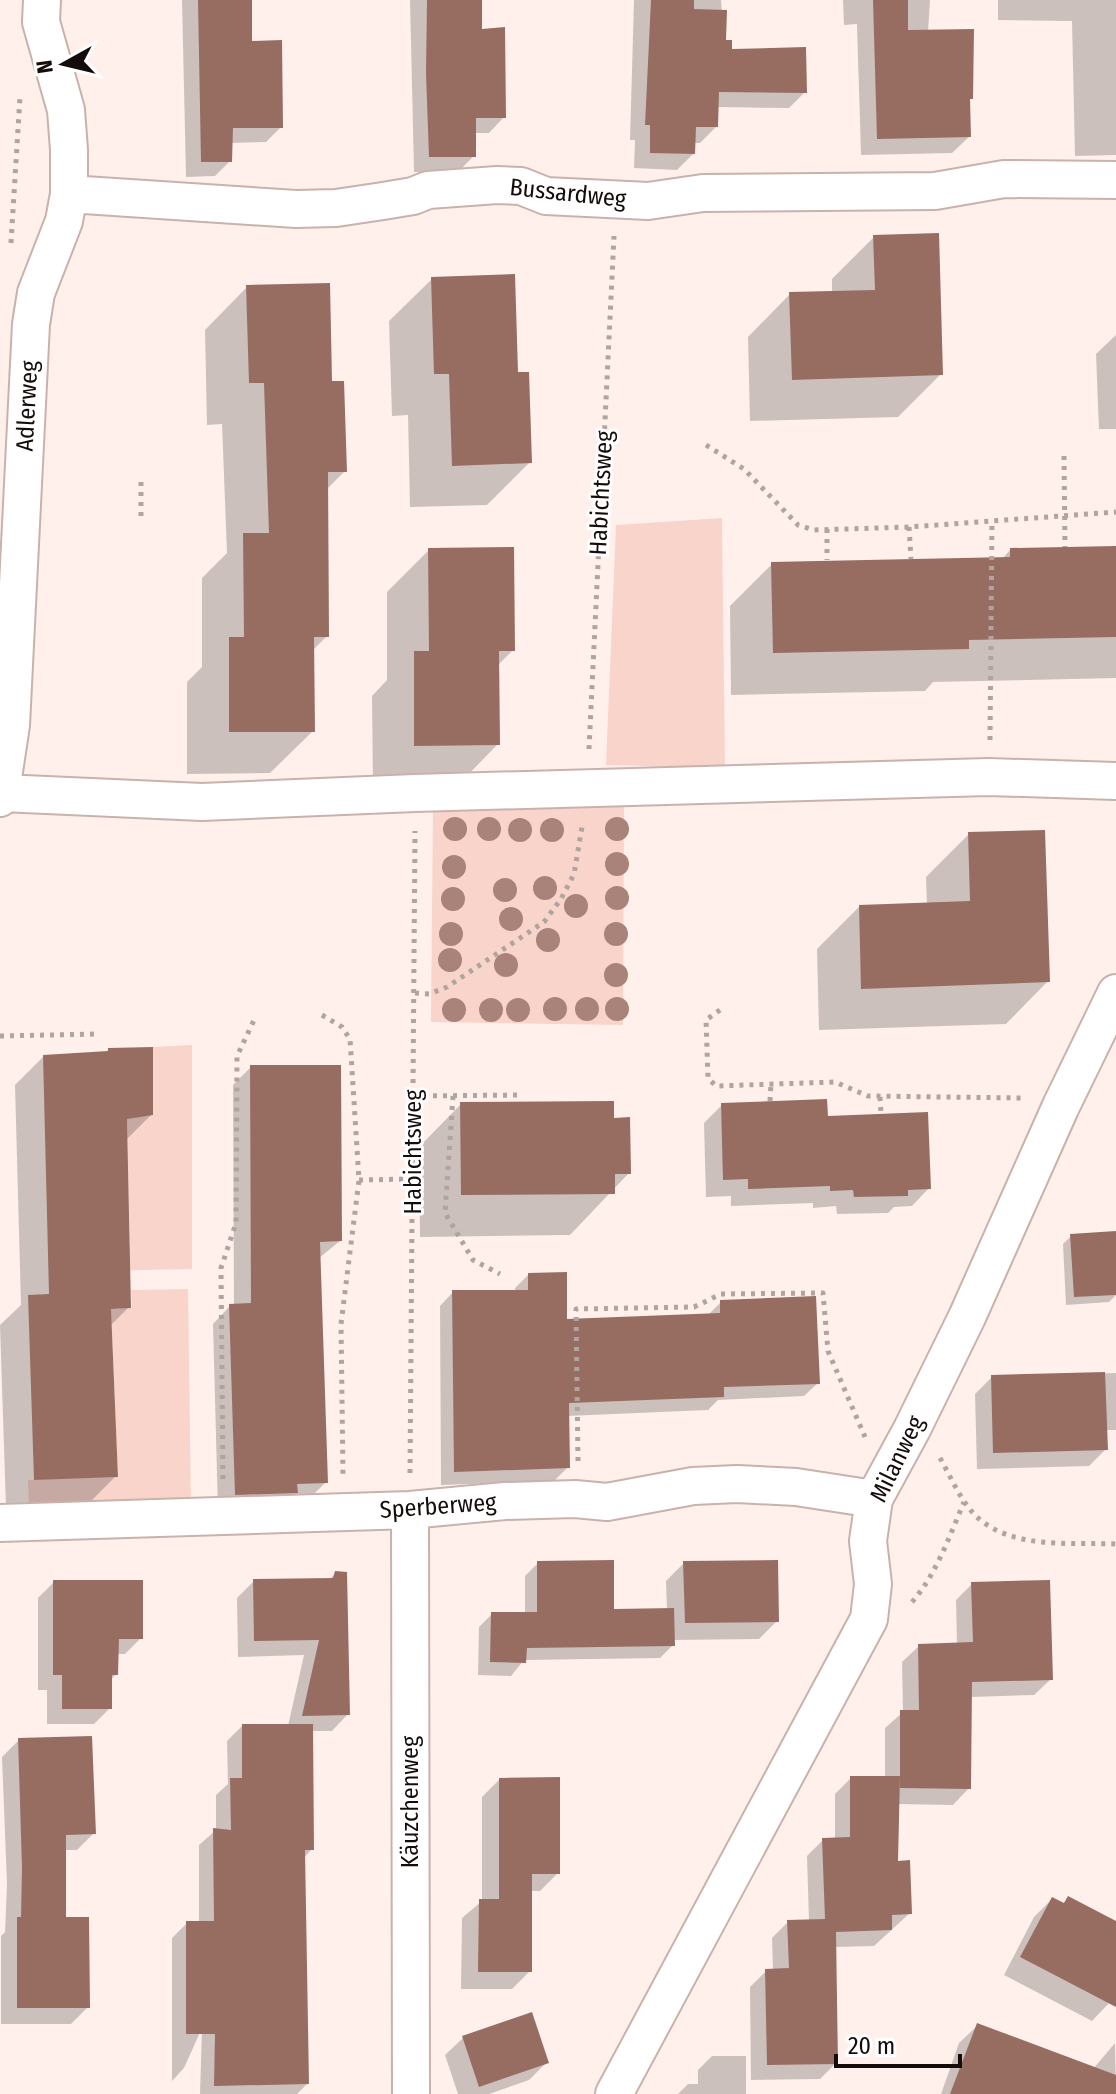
<svg xmlns="http://www.w3.org/2000/svg" width="1116" height="2094" font-family="'Fira Sans Condensed',sans-serif">
<style>
.green{fill:#f8d4cb}
.shadow{fill:#0003}
.building{fill:#976d62}
.lines{fill:none;stroke-linecap:round;stroke-linejoin:round}
.minor-casing{stroke:#c9b2ac;stroke-width:40}
.path{stroke:#b0a4a0;stroke-width:5;stroke-dasharray:4 6;stroke-linecap:butt}
.minor{stroke:#fff;stroke-width:36}
.tree{fill:#a98279}
.labels{text-anchor:middle;stroke-width:6;stroke-linejoin:round;paint-order:stroke}
.street-label{font-size:24px;fill:#140c0a;stroke:#fff}
</style>
<rect width="100%" height="100%" fill="#fff0ec"/>
<!-- green -->
<path class="green" d="M722 518 725 768 606 765 616 525Z
M624 801 623 1025 431 1022 433 805Z
M192 1045V1269L49 1272 48 1247 130 1246 126 1073 153 1072V1047Z
M188 1289 191 1506 29 1510 28 1480 118 1477 111 1309 132 1308 131 1290Z"/>
<!-- shadow -->
<path class="shadow" d="M182 0H250V43L281 127 266 142 230 143V161L215 176 186 177Z
M410 0H480V31L504 117 489 133H474V156L458 172H414Z
M634 0H721L724 42 730 51 805 92 789 108 717 107 716 127 700 143H694L693 154 677 170 634 168 635 140H630Z
M843 0H930L928 32 971 98 968 102 969 137 952 153 861 155 857 24 844 25Z
M998 0H1116V155L1075 156 1072 21 998 20Z
M874 237 941 374 898 417 750 421 748 337 790 294 832 293V279Z
M432 279 530 462 487 505 410 507 408 415 392 416 389 321Z
M247 287 330 383 345 471 326 490 327 636 312 651 313 731 270 773 187 774V682L202 667V578L227 553 222 424 207 425 205 330Z
M1116 335V429H1099L1096 354Z
M1116 548V678L933 682 925 691 731 695 730 606 772 564 1002 559 1010 550Z
M429 550 513 650 498 665V744L456 787 373 788 372 696 387 680V592Z
M969 834 1048 981 1006 1024 819 1030 817 949 859 907 927 905 926 877Z
M108 1050 151 1115 126 1140 129 1307 110 1326 116 1476 88 1504 6 1508 0 1325 21 1305 15 1085 44 1056 105 1053Z
M251 1067 340 1241 319 1258 326 1482 308 1500 218 1511 213 1324 230 1306H234L233 1085Z
M461 1104 612 1120 629 1173 570 1235 420 1237 419 1147Z
M722 1105 826 1118 929 1188 912 1206 894 1207 888 1213 837 1214 836 1206 813 1208V1203L731 1206V1196L706 1197 704 1123Z
M1071 1236 1116 1268V1295L1109 1302 1066 1305 1063 1244Z
M528 1275 565 1321 707 1316 721 1302 818 1383 804 1396 718 1400 708 1410 567 1416 568 1467 554 1481 441 1485 440 1306 453 1292H515V1288Z
M1116 1373V1430H1105L1106 1449 1089 1466 977 1469 975 1394 992 1377Z
M538 1563 612 1611 667 1610 666 1581 684 1563 777 1621 759 1639 673 1640V1645L660 1658 524 1660 511 1676 478 1675 479 1627 492 1614H525V1576Z
M336 1573 348 1714 332 1731H311L312 1849 303 1859 307 2084 297 2094H200L202 2028 184 2068 172 2081V1938L187 1923H199V1845L216 1830V1795L228 1784 227 1741 242 1726H288L304 1655 238 1657 237 1598 254 1581 329 1580Z
M54 1582 141 1638 125 1654H116V1674L110 1681V1708L94 1724H47V1690H38V1598Z
M972 1584 1051 1679 1034 1695 970 1697 969 1788 953 1805 897 1804 896 1863 910 1913 874 1946 834 1947 836 2063 820 2079 751 2080 750 1987 766 1971H773L772 1938 788 1922 809 1921 807 1856 823 1840 835 1839V1794L851 1778H885V1728L903 1712 902 1662 919 1646 957 1645 956 1600Z
M19 1740 94 1833 77 1850H64V1919L88 2007 71 2024H1V1936L5 1932 7 1884 2 1757Z
M499 1780 558 1873 540 1891H530V1971L512 1989H461L462 1918 482 1901V1797Z
M1052 1899 1062 1905 1068 1899 1116 1934V1990L1109 2003 1092 2021 1004 1975 1034 1917Z
M977 2026 1093 2069 1115 2043 1116 2094H941L959 2043Z
M463 2038 547 2062 529 2080 489 2094H458L445 2055Z
M712 2056H746V2094H678L688 2084H698V2070Z"/>
<!-- building -->
<path class="building" d="M198 0H252V41L282 40 283 128H233L232 162H201Z
M427 0H482V29L505 27 506 118H476V157H429L426 73Z
M651 0H694V9L727 10 726 40H732V49L806 47 807 93 719 92 718 127H696L695 154 650 153V125H645Z
M873 0H908V30L974 29 973 99H970L971 137 877 139Z
M939 233 943 375 792 380 789 292 875 290 873 235Z
M515 274 518 372H529L532 463 452 466 449 374H434L431 277Z
M330 283 332 381H344L347 472H328L329 637H314L315 732H229V637H244L243 533H269L264 383H249L246 285Z
M1116 546V637L969 640V649L773 653 771 562 1010 557V548Z
M514 547 515 651H499L500 745 414 746V651H429L428 548Z
M1045 830 1050 982 861 989 859 905 970 901 968 832Z
M153 1047V1115L127 1119 131 1308 111 1309 118 1477 34 1480 28 1295 49 1294 43 1055 108 1051V1048Z
M250 1065H341L342 1241 320 1242 328 1483 297 1484 298 1493 235 1495 229 1304 251 1303Z
M827 1099 828 1116 928 1112 931 1189 908 1190V1196L854 1197 853 1190 830 1191V1186L748 1189V1179L723 1180 721 1103Z
M614 1101V1118L630 1117 631 1174H615V1194L461 1195 460 1102Z
M1116 1231V1295L1074 1297 1070 1234Z
M567 1272V1319L720 1313V1300L816 1296 820 1384 724 1387V1397L569 1403 570 1468 454 1472 452 1290H528V1273Z
M1105 1372 1108 1450 993 1453 991 1375Z
M614 1560V1609L674 1608 675 1646 527 1648 526 1663 490 1662 491 1612H537V1561Z
M778 1560 779 1622 685 1623 683 1561Z
M335 1571 347 1572 350 1715 302 1716 319 1640 254 1641 253 1579 333 1578Z
M53 1580H143V1639H119L118 1675H112V1709H62V1675H53Z
M1050 1580 1053 1680 972 1682 971 1789 900 1788V1710H919L918 1644 973 1642 971 1582Z
M242 1724H313L314 1850H305L309 2084 214 2086 215 2034H186V1921H214L213 1828 231 1830 230 1778H242Z
M92 1736 96 1834 66 1835V1917H89L90 2008H17V1917H21L22 1867 18 1738Z
M850 1776H900L898 1861 910 1860 912 1914 892 1915V1930L836 1932 838 2064 767 2065 765 1969 789 1968 787 1920 825 1919 822 1838 850 1837Z
M560 1777V1874H532V1972H478L479 1899H499V1778Z
M1068 1896 1116 1921V2007L1020 1957 1052 1897 1064 1903Z
M532 2012 549 2063 479 2087 462 2036Z
M977 2023 1116 2075V2094H950Z"/>
<g class="lines">
<!-- minor casing -->
<g class="minor-casing">
<path id="minor" d="M69 194 296 209 336 208 383 201 413 196 428 190 497 185 521 186 546 196 648 201 703 193 935 191 1004 179 1116 180
M2 793 202 802 415 793 989 777 1116 781
M0 798 11 725 31 324 36 293 64 221 69 194V150L66 110 41 22 42 0
M410 1510 411 2094
M0 1523 410 1510 505 1501 575 1499 607 1502 693 1486 737 1484 796 1487 874 1499
M614 2094 869 1619 873 1584 868 1541 874 1499 912 1429 967 1317 1061 1106 1116 993"/>
</g>
<!-- path -->
<path class="path" d="M11 243 20 97
M706 445 744 469 798 525 814 530 909 527 1116 512
M1064 456 1065 547
M141 482V516
M909 527 911 559
M827 529V560
M990 740 992 521
M589 749 614 236
M415 993 429 994 447 987 544 922 561 899 574 874 582 827
M720 1010 706 1020 708 1078 716 1086 835 1082 868 1096 1021 1098
M322 1015 342 1027 350 1039 359 1180 341 1324 343 1475
M0 1036 100 1034
M413 1096 521 1095
M453 1096 445 1213 473 1260 500 1274
M880 1097 881 1114
M770 1101 771 1083
M359 1180 413 1179
M940 1458C951 1477 961 1502 977 1517 1013 1550 1071 1542 1116 1544
M578 1461 576 1309 694 1307 721 1294 823 1293 828 1351 865 1437
M410 1473 415 831
M223 1479 221 1268 236 1223 237 1056 256 1016
M912 1602C936 1575 950 1535 964 1502"/>
<!-- minor -->
<use href="#minor" class="minor"/>
</g>
<!-- trees -->
<g class="tree">
<circle cx="455" cy="829" r="12"/>
<circle cx="489" cy="829" r="12"/>
<circle cx="617" cy="829" r="12"/>
<circle cx="520" cy="830" r="12"/>
<circle cx="552" cy="830" r="12"/>
<circle cx="617" cy="864" r="12"/>
<circle cx="454" cy="867" r="12"/>
<circle cx="545" cy="888" r="12"/>
<circle cx="505" cy="890" r="12"/>
<circle cx="617" cy="898" r="12"/>
<circle cx="453" cy="899" r="12"/>
<circle cx="576" cy="906" r="12"/>
<circle cx="511" cy="919" r="12"/>
<circle cx="451" cy="934" r="12"/>
<circle cx="616" cy="934" r="12"/>
<circle cx="548" cy="940" r="12"/>
<circle cx="450" cy="960" r="12"/>
<circle cx="506" cy="965" r="12"/>
<circle cx="616" cy="975" r="12"/>
<circle cx="555" cy="1009" r="12"/>
<circle cx="587" cy="1009" r="12"/>
<circle cx="617" cy="1009" r="12"/>
<circle cx="454" cy="1010" r="12"/>
<circle cx="491" cy="1010" r="12"/>
<circle cx="518" cy="1010" r="12"/>
</g>
<g class="labels">
<!-- street labels -->
<g class="street-label">
<text transform="translate(568 193) rotate(6)" y="8">Bussardweg</text>
<text transform="translate(27 406) rotate(-87)" y="8">Adlerweg</text>
<text transform="translate(601 493) rotate(-87)" y="8">Habichtsweg</text>
<text transform="translate(413 1152) rotate(-90)" y="8">Habichtsweg</text>
<text transform="translate(897 1459) rotate(-64)" y="8">Milanweg</text>
<text transform="translate(438 1506) rotate(-4)" y="8">Sperberweg</text>
<text transform="translate(410 1802) rotate(-90)" y="8">Käuzchenweg</text>
</g>
</g>
<!-- north arrow -->
<g transform="translate(64 64) rotate(262)" stroke="#ffffff" stroke-width="6" paint-order="stroke">
<path d="M0-6L14 30L0 20L-14 30Z" fill="#140c0a"/>
<text y="-12" font-size="22" font-weight="bold" text-anchor="middle" fill="#140c0a">N</text>
</g>
<!-- scale -->
<path d="M836 2054v12h124v-12" fill="none" stroke="#140c0a" stroke-width="4"/>
<text x="848" y="2054" font-size="24" fill="#140c0a" stroke="#ffffff" stroke-width="6" paint-order="stroke">20 m</text>
</svg>
